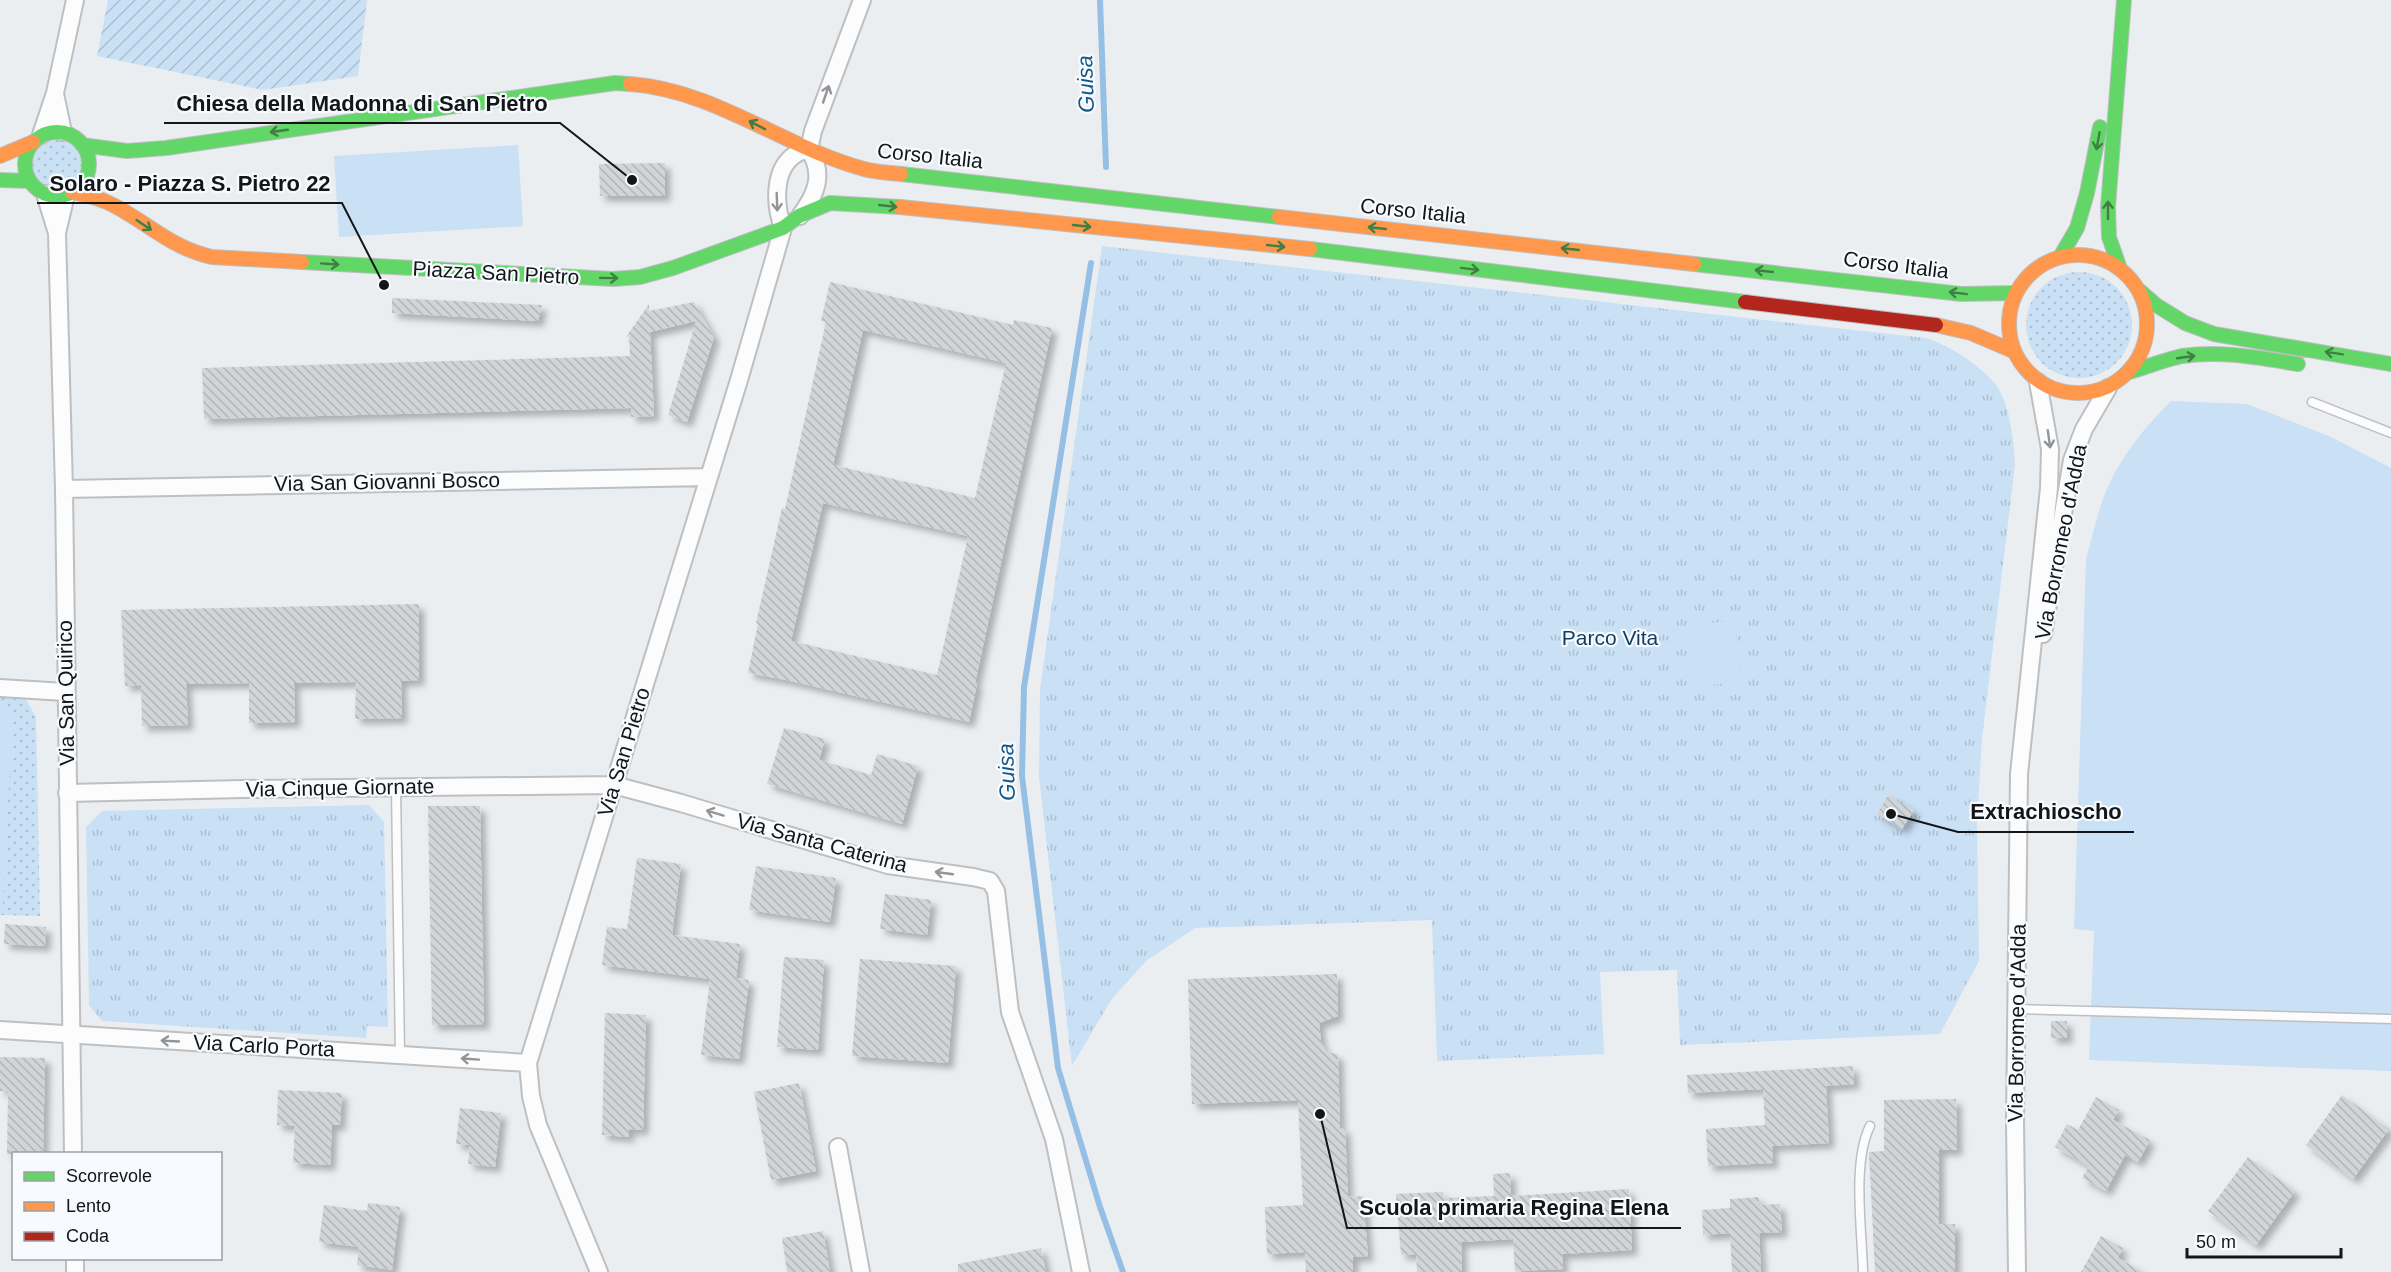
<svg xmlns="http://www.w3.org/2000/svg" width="2391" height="1272" font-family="Helvetica,sans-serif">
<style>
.grass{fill:url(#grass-dots)}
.park{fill:url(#park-tufts)}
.garden{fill:url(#garden-furrows)}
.pitch{fill:#c9e0f5}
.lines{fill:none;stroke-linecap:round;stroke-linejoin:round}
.stream{stroke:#95c0e4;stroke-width:6}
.building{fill:url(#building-back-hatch);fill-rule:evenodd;filter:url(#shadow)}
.lane-casing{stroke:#bdbfc1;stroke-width:11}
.street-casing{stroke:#bdbfc1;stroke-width:20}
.fast-casing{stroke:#bdbfc1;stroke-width:16}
.slow-casing{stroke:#bdbfc1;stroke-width:16}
.jam-casing{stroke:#bdbfc1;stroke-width:16}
.lane{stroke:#fcfcfd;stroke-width:8}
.street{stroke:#fcfcfd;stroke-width:16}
.fast{stroke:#63d668;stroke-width:14}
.slow{stroke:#ff974d;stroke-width:14}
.jam{stroke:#b3261e;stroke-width:14}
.oneway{stroke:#939495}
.oneway2{stroke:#3f7f43}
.labels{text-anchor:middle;stroke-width:4.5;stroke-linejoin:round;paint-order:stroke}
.street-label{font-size:21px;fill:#131516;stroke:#f7fbff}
.park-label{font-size:21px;fill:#103d5f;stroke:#f7fbff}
.water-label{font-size:22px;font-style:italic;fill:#145787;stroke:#f7fbff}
.leader{fill:none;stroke:#131516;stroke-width:2}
.callout-dot{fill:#131516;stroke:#f7fbff;stroke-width:2}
.callout-label{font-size:22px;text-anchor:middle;font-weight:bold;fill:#131516;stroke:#f7fbff;stroke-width:4.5;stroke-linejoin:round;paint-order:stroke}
</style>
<defs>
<pattern id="grass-dots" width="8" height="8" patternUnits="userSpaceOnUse" patternTransform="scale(1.5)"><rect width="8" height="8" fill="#c9e0f5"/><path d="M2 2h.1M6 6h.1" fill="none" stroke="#acbfd1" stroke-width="1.8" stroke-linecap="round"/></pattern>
<pattern id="park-tufts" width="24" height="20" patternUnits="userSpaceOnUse" patternTransform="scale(1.5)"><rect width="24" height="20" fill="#c9e0f5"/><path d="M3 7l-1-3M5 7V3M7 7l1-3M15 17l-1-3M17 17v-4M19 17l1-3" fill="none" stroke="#acbfd1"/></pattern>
<pattern id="garden-furrows" width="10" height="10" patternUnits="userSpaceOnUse" patternTransform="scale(1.5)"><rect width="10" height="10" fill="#c9e0f5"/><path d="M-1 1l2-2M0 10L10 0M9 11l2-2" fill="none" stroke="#acbfd1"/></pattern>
<pattern id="building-back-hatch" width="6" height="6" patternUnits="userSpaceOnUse" patternTransform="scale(1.5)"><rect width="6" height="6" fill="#d2d5d7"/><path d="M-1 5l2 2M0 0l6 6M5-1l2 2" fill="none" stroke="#b3b6b8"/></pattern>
<filter id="shadow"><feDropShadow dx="5.5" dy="5.5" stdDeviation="3" flood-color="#0004"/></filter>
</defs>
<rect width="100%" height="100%" fill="#ebeef1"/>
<!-- grass -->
<path class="grass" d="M33 164a24 24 0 1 1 48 0a24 24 0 1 1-48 0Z
M2026 325a53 53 0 1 1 106 0a53 53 0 1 1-106 0Z
M0 697 25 698 36 717 40 916 0 915Z"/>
<!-- park -->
<path class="park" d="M1102 246 1926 338C1949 345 1985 368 1998 388 2010 407 2014 443 2015 465L1982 738 1977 823 1979 961 1940 1034 1680 1045 1677 970 1600 972 1604 1054 1437 1061 1432 920 1195 928 1146 961 1111 1000 1072 1066 1039 777 1040 690Z
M369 805 384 822 388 1027 367 1026 366 1038 102 1021 89 1005 86 827 102 811Z"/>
<!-- garden -->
<path class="garden" d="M108 0H367L358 76 263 90 97 56Z"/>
<!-- pitch -->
<path class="pitch" d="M518 145 523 226 339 237 334 156Z
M2171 401 2247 404 2331 437 2391 468V1071L2089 1060 2094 931 2074 929 2086 559C2091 541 2095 523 2101 505 2114 465 2141 431 2171 401Z
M1734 620 1742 681 1697 687 1689 626Z
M0 707 13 708 3 904H0Z"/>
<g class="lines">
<!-- stream -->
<path class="stream" d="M1100 0 1106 167
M1091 263 1024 687 1022 776 1058 1068 1100 1207 1123 1272"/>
</g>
<!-- building -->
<path class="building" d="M665 163V196H600L599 164Z
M830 282 1013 325 1014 320 1052 328 975 683 977 684 969 722 786 680 748 673 758 624 756 623 782 508 785 509 826 322 821 321ZM863 330 1006 363 975 498 833 465ZM823 503 968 536 937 675 791 641Z
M392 298 542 305 538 321 392 313Z
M694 302 714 337 687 422 668 415 696 321 650 332 654 416 631 417V408L204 419 202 368 630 356 629 336 626 337 649 304V311Z
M419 604V680L401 681 402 718 355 719 356 682 294 683 295 722 249 723V683L186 684 188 725 142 726 141 685 125 686 121 610Z
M784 728 825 739 819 760 871 775 877 754 918 766 902 824 767 784Z
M1888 795 1914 810 1902 829 1877 814Z
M428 806H480L484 1024 432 1025Z
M637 858 681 864 672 935 740 944 736 978 749 980 739 1059 701 1055 710 979 602 965 607 927 627 929Z
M756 866 836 878 830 922 749 910Z
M885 894 931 900 927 935 880 929Z
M5 924 46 927 45 946 4 944Z
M784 957 824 960 818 1050 777 1047Z
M860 959 956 966 948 1063 852 1056Z
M1337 974 1338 1016 1319 1023 1321 1042 1326 1051 1338 1055 1340 1129 1345 1128 1348 1197 1363 1196 1368 1256 1353 1257V1272H1306L1305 1252 1267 1254 1265 1207 1303 1205 1298 1100 1192 1104 1188 979Z
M605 1013 646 1015 643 1130 629 1129V1137L602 1135Z
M2051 1021H2067V1038H2051Z
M0 1057 45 1058 43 1154H7L8 1091H0Z
M1853 1066 1854 1084 1826 1086 1829 1143 1772 1146 1773 1163 1708 1166 1706 1129 1765 1125 1763 1089 1688 1093 1687 1075Z
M799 1083 816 1171 771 1180 754 1092Z
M278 1090 342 1093 340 1125H332L330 1165 293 1163 295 1126 277 1125Z
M2342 1095 2389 1129 2353 1179 2306 1145Z
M2096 1097 2119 1110 2113 1120 2150 1140 2138 1162 2125 1155 2106 1191 2082 1178 2089 1166 2055 1147 2067 1124 2078 1130Z
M1956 1099 1957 1150H1939V1224H1955V1272H1875L1869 1152 1884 1151V1100Z
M460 1108 501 1113 495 1167 468 1164 470 1145 456 1144Z
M2248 1157 2295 1191 2256 1245 2208 1211Z
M1510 1173 1511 1196 1629 1189 1632 1250 1562 1254 1563 1269 1515 1271 1513 1239 1461 1242 1462 1272H1417L1416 1254 1401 1255 1396 1194 1443 1192V1198L1494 1196 1493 1174Z
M1759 1197V1205L1780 1204 1782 1232 1759 1233 1761 1272H1732L1730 1233 1703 1235 1702 1210 1730 1208V1199Z
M368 1203 400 1207 392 1270 357 1265 359 1247 319 1242 324 1205 367 1211Z
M823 1231 830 1272H787L782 1238Z
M2101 1236 2123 1248 2118 1258 2143 1272H2081Z
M1041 1248 1046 1272H958V1264Z"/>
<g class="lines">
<!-- lane casing -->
<g class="lane-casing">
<path id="lane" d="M2312 402 2391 433
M396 788 400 1054
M2016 1009 2391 1019
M1863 1272C1862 1230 1852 1162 1870 1126"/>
</g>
<!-- street casing -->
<g class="street-casing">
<path id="street" d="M55 94 63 132
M41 135 55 93 75 0
M809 150 813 131 862 0
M45 194 57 233
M66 195 57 233 64 489 73 1154
M800 216C816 195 825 174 809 150
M64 489 709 477
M2043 634 2072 460 2084 429 2108 388
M0 688 65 692
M67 793 243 789 614 785 681 803 888 865 973 877 990 881 996 891 1010 1012 1054 1139 1081 1272
M0 1030 528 1063
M838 1147 861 1272
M75 1258V1272
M599 1272 538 1125 531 1096 528 1063 739 380 783 228C775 206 772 169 796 154 799 151 806 151 809 150
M2017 1272 2015 1123 2019 774 2049 488 2050 449 2038 382"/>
</g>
<!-- fast casing -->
<g class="fast-casing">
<path id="fast" d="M25 164a32 32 0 1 1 64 0a32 32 0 1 1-64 0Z
M82 145 127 151 166 148 615 83 630 84
M901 174 1279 217
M0 180 29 181
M1310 249 1745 302
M2060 257 2077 228 2087 193 2100 127
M302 262 613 279 640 277 673 268 783 228 799 216 830 203 900 207
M1694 264 1961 294 2016 293
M2119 266 2109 237 2108 207 2124 0
M2140 291 2156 305 2185 323 2214 334 2391 364
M2129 372C2147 367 2164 360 2182 356 2221 350 2260 358 2298 364"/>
</g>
<!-- slow casing -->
<g class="slow-casing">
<path id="slow" d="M630 84C715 90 783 147 864 169 875 172 889 173 901 174
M0 156 33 142
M72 192C86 195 100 198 113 205 148 223 171 248 212 257L302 262
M900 207 1310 249
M1279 217 1694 264
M2009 324a69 69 0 1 1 138 0a69 69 0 1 1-138 0Z
M1936 325 1971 333 2013 351"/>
</g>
<!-- jam casing -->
<g class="jam-casing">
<path id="jam" d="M1745 302 1936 325"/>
</g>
<!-- lane -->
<use href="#lane" class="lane"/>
<!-- street -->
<use href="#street" class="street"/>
<!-- fast -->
<use href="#fast" class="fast"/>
<!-- slow -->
<use href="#slow" class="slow"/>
<!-- jam -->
<use href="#jam" class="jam"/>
</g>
<!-- one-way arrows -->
<defs><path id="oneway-shaft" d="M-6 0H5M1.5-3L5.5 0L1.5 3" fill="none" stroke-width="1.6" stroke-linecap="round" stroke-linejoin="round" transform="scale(1.5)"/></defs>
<g class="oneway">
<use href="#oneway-shaft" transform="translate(826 94) rotate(-71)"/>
<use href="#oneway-shaft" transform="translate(777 202) rotate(88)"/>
<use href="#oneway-shaft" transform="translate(2049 439) rotate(82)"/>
<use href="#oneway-shaft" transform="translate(715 813) rotate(-163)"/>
<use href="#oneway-shaft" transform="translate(944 873) rotate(-172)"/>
<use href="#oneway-shaft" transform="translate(170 1041) rotate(-177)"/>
<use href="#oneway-shaft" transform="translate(470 1059) rotate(-176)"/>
</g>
<g class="oneway2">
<use href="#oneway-shaft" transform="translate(757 125) rotate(-153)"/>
<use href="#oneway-shaft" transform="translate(279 131) rotate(172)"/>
<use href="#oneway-shaft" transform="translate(2098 141) rotate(100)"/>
<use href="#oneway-shaft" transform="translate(888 206) rotate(6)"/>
<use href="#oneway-shaft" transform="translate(2108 210) rotate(-90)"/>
<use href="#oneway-shaft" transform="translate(144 225) rotate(34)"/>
<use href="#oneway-shaft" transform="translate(1082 226) rotate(6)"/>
<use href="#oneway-shaft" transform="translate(1377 228) rotate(-174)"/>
<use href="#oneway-shaft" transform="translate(1276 246) rotate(6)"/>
<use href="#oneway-shaft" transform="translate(1570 249) rotate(-174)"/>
<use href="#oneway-shaft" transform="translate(330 264) rotate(4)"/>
<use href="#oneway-shaft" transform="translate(1470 269) rotate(7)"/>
<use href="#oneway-shaft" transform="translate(1764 271) rotate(-174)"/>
<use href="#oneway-shaft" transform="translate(609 278) rotate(1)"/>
<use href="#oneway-shaft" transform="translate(1958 293) rotate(-173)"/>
<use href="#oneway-shaft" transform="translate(2334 353) rotate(-171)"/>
<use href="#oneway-shaft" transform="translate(2186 357) rotate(-8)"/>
</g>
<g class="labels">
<!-- street labels -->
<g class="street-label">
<text transform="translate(930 156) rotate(6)" y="7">Corso Italia</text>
<text transform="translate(1413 211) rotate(6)" y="7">Corso Italia</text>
<text transform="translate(1896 265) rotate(7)" y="7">Corso Italia</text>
<text transform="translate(496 273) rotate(3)" y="7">Piazza San Pietro</text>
<text transform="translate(387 482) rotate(-1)" y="7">Via San Giovanni Bosco</text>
<text transform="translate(2061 542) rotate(-79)" y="7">Via Borromeo d'Adda</text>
<text transform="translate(66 693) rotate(-91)" y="7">Via San Quirico</text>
<text transform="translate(624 752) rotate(-73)" y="7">Via San Pietro</text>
<text transform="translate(340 788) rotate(-1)" y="7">Via Cinque Giornate</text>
<text transform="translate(822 843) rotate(15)" y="7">Via Santa Caterina</text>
<text transform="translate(2017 1023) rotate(-89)" y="7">Via Borromeo d'Adda</text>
<text transform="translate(264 1046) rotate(3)" y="7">Via Carlo Porta</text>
</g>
<!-- park labels -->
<g class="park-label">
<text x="1610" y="645">Parco Vita</text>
</g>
<!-- water labels -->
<g class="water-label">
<text transform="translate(1085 84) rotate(-92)" y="8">Guisa</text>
<text transform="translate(1006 772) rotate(-92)" y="8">Guisa</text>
</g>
</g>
<!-- callouts -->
<path class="leader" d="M632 180L560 123H164M384 285L342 203H37M1891 814L1958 832H2134M1320 1114L1347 1228H1681"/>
<g class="callout-dot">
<circle cx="632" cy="180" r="6"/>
<circle cx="384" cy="285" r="6"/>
<circle cx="1891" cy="814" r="6"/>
<circle cx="1320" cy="1114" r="6"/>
</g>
<g class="callout-label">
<text x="362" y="111">Chiesa della Madonna di San Pietro</text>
<text x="190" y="191">Solaro - Piazza S. Pietro 22</text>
<text x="2046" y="819">Extrachioscho</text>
<text x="1514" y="1215">Scuola primaria Regina Elena</text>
</g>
<!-- legend -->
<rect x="12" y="1152" width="210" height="108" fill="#f7fbff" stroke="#9c9fa2" stroke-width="1.5"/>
<rect x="24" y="1172" width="30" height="9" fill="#63d668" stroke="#9c9fa2" stroke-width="1.5"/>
<text x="66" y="1182" font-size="18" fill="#131516">Scorrevole</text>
<rect x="24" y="1202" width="30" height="9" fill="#ff974d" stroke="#9c9fa2" stroke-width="1.5"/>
<text x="66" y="1212" font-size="18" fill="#131516">Lento</text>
<rect x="24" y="1232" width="30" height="9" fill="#b3261e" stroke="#9c9fa2" stroke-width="1.5"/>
<text x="66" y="1242" font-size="18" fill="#131516">Coda</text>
<!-- scale -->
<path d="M2187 1248v9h154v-9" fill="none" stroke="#131516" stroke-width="3"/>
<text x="2196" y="1248" font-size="18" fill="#131516" stroke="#f7fbff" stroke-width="4.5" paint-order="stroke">50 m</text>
</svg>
